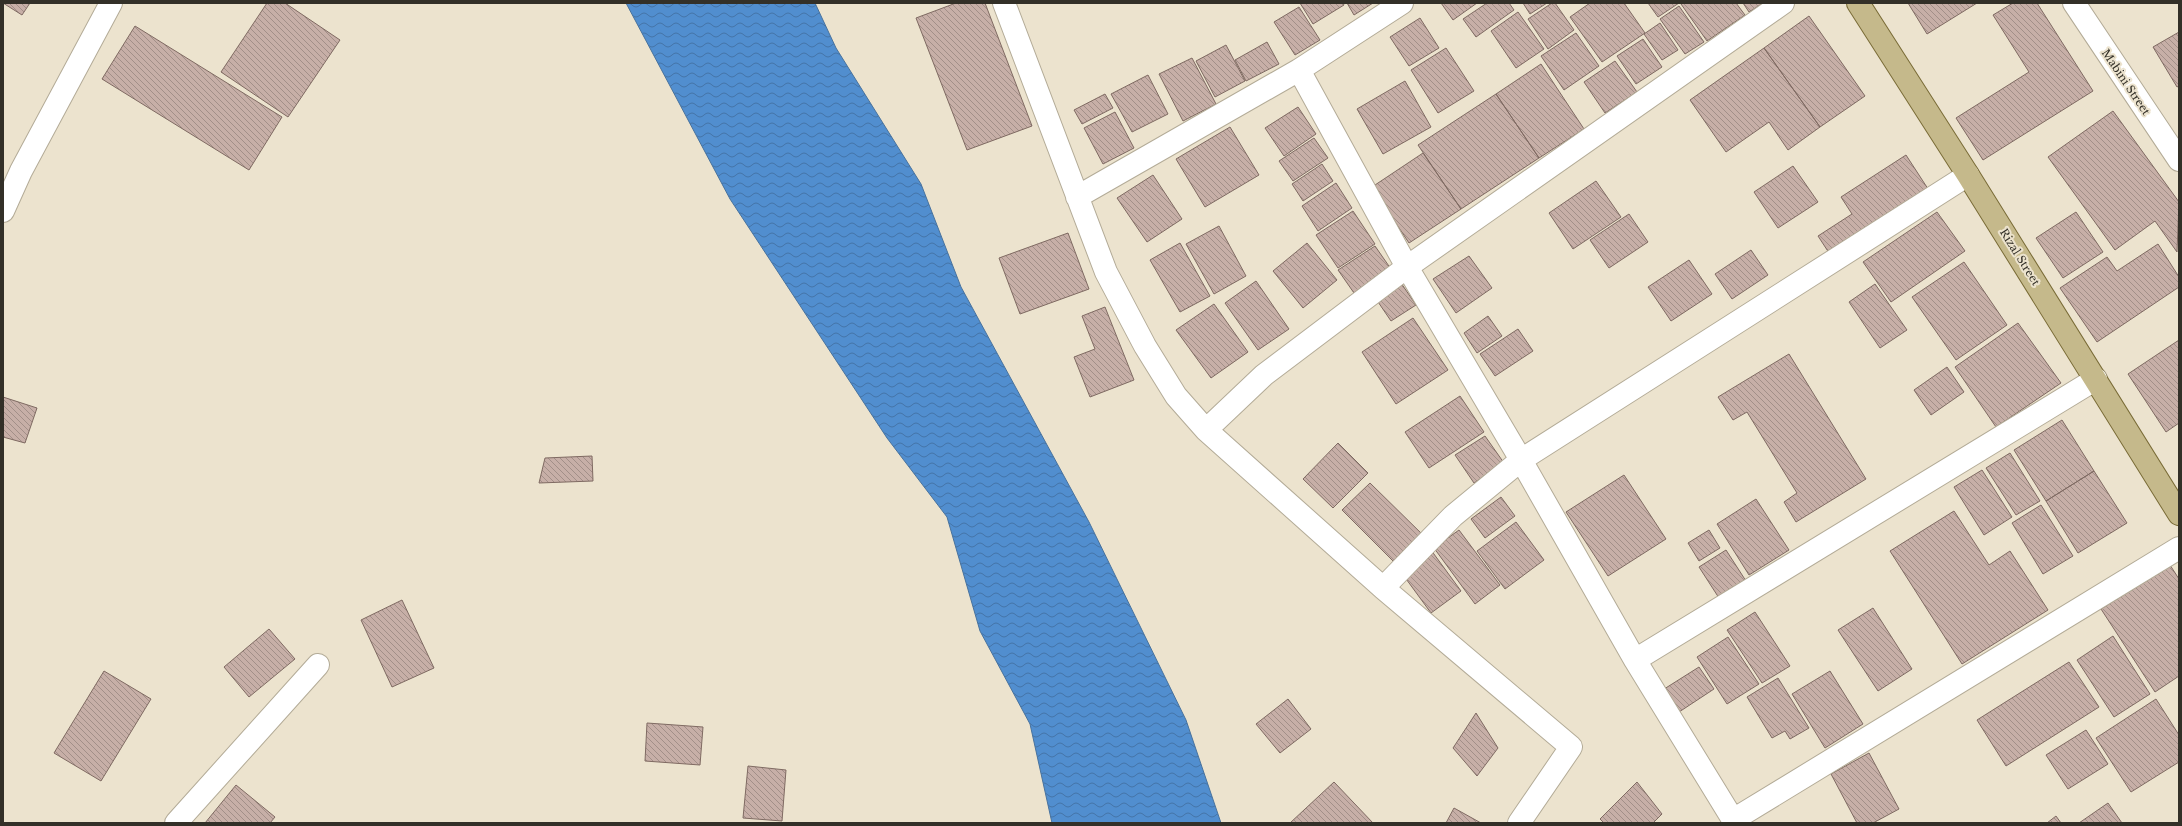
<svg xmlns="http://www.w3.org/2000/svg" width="2182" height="826" font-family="'Libre Baskerville',serif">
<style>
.water{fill:url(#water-waves);stroke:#48729d}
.building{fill:url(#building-back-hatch);stroke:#7f6a62}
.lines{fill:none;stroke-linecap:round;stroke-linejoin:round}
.minor-casing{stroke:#b3ab97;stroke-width:24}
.major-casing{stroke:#796b36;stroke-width:24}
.minor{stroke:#fff;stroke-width:22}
.major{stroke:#c5b98b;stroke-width:22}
.labels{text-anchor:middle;stroke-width:4;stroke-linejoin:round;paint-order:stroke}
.street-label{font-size:11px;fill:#333028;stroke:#ece3ce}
</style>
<defs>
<pattern id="water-waves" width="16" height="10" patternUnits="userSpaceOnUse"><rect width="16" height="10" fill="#518ecf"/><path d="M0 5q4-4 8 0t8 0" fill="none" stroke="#4474a8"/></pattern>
<pattern id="building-back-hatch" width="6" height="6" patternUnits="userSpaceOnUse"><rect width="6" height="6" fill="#c7afa7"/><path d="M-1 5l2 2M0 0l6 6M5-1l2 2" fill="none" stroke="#a28f88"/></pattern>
</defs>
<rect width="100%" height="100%" fill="#ece3ce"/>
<!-- water -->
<path class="water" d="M626 3H815L836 48 921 184 961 287 1089 522 1186 720 1221 823H1052L1030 724 980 631 947 517 887 438 730 199Z"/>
<!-- building -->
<path class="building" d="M3 3H30L22 15Z
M267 3H285L340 40 288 117 221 72Z
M956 3H985L1032 126 967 150 916 18Z
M1300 3H1343L1344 5 1313 24Z
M1347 3H1373L1354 15Z
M1441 3H1477L1453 20Z
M1487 3H1509L1514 10 1476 37 1463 19Z
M1523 3H1547L1530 14Z
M1552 3H1555L1574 30 1548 49 1528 19Z
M1590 3H1624L1645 33 1602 62 1570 17Z
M1648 3H1679L1658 17Z
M1683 3H1736L1745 15 1707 41 1681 4Z
M1743 3H1763L1749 12Z
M1908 3H1977L1927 34Z
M2013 3H2037L2093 91 1983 160 1956 118 2029 72 1993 15Z
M1679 6 1704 42 1685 54 1660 19Z
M1299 7 1320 40 1295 55 1274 22Z
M1518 12 1544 49 1516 68 1491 31Z
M1809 16 1865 96 1820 127 1764 48Z
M1420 18 1439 48 1409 66 1390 37Z
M1660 23 1678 50 1662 60 1644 34Z
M135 26 282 117 249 170 102 79Z
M2179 32V86L2177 87 2153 47Z
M1576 33 1599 66 1564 90 1541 56Z
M1643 39 1662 67 1636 84 1617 56Z
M1267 42 1279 64 1246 81 1235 60Z
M1226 45 1245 81 1215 97 1196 61Z
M1446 48 1474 91 1438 113 1411 70Z
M1764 48 1820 127 1788 150 1769 122 1726 152 1690 100Z
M1192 58 1216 104 1183 121 1159 74Z
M1615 61 1637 92 1605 113 1584 82Z
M1541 64 1584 129 1539 158 1496 94Z
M1148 75 1168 114 1132 132 1111 94Z
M1405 81 1431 127 1383 154 1357 109Z
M1105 94 1113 108 1082 124 1074 110Z
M1496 94 1539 158 1461 209 1418 145Z
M1298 107 1316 134 1284 156 1265 128Z
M2113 111 2179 202 2177 252 2155 221 2115 250 2048 157Z
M1115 112 1134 148 1103 164 1084 128Z
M1230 127 1259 175 1205 207 1176 159Z
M1314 138 1328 158 1293 181 1279 161Z
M1423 153 1461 209 1409 243 1372 187Z
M1906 155 1932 195 1833 259 1818 236 1852 214 1841 197Z
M1322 164 1333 181 1303 201 1292 184Z
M1793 166 1818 202 1778 228 1754 192Z
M1153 175 1182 219 1147 242 1117 198Z
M1596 181 1621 217 1573 249 1549 213Z
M1336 183 1352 208 1318 231 1302 206Z
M1353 211 1375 244 1338 268 1316 235Z
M1937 212 1965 251 1891 302 1863 262Z
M2076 212 2103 252 2063 278 2036 238Z
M1629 214 1648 242 1609 268 1590 240Z
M1219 226 1246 276 1214 294 1186 244Z
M1068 233 1089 289 1020 314 999 258Z
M1180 243 1210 296 1180 312 1150 260Z
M1307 243 1337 280 1303 308 1273 271Z
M2158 244 2179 277V287L2097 342 2060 288 2107 257 2117 271Z
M1375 246 1391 269 1354 293 1338 270Z
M1751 250 1768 275 1732 299 1715 274Z
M1469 256 1492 288 1456 313 1433 279Z
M1689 260 1712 294 1671 321 1648 287Z
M1964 262 2007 325 1956 360 1912 297Z
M1399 280 1416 305 1391 321 1374 296Z
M1256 281 1289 329 1258 350 1225 303Z
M1875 284 1907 330 1880 348 1849 302Z
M1214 304 1248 352 1211 378 1176 330Z
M1105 307 1134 380 1090 397 1074 357 1095 349 1082 316Z
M1488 316 1502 336 1477 353 1464 333Z
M1413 318 1448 370 1396 404 1362 352Z
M2018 323 2061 383 1996 427 1955 367Z
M1518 329 1533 351 1495 376 1480 354Z
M2179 340V423L2166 432 2128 374Z
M1789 354 1866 479 1796 522 1784 502 1797 493 1747 412 1733 420 1718 397Z
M1947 367 1964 392 1931 415 1914 390Z
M1460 396 1484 432 1429 468 1405 432Z
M3 397 37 408 25 443 3 437Z
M2062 420 2094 471 2046 501 2014 450Z
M1485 436 1504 463 1474 483 1455 455Z
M1338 443 1368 473 1333 508 1303 479Z
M2010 453 2040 501 2016 515 1986 468Z
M592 456 593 481 539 483 545 458Z
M1982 470 2012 517 1984 535 1954 487Z
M2094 471 2127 523 2078 553 2046 501Z
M1624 475 1666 539 1608 576 1566 512Z
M1370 483 1424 536 1396 564 1342 510Z
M1501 497 1515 516 1485 538 1471 519Z
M1756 499 1789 550 1749 575 1717 524Z
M2041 505 2073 556 2043 574 2012 523Z
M1954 511 1989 565 2010 551 2048 610 1962 664 1890 551Z
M1516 522 1544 560 1505 589 1477 551Z
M1459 530 1500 585 1475 604 1434 548Z
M1709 530 1720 548 1699 561 1688 543Z
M1431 550 1461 591 1431 613 1401 572Z
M1726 550 1746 581 1719 598 1699 567Z
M2170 565 2179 579V676L2155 692 2101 609Z
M402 600 434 668 392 687 361 620Z
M1873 608 1912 669 1878 691 1838 630Z
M1755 612 1790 666 1762 683 1727 630Z
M269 629 295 659 249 697 224 667Z
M2113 636 2150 694 2114 717 2077 660Z
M1728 637 1759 684 1727 704 1697 657Z
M2069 662 2099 707 2006 766 1977 720Z
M1699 667 1714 689 1676 714 1661 691Z
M104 671 151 699 101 781 54 753Z
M1830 671 1863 724 1825 748 1792 694Z
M1778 678 1809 728 1790 739 1785 731 1772 738 1747 697Z
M1288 699 1311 729 1280 753 1256 724Z
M2156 699 2179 735V762L2131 792 2096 738Z
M1476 713 1498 748 1477 776 1453 748Z
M647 723 703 727 700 765 645 761Z
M2086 730 2108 764 2068 789 2046 755Z
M1869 753 1899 809 1873 823H1857L1831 774Z
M748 766 786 770 782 821 743 818Z
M1334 782 1373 823H1290Z
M1637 782 1662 814 1653 823H1604L1600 819Z
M236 785 275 817 270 823H205Z
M2108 803 2122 823H2079Z
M1454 808 1481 823H1446Z
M2056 816 2061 823H2047Z"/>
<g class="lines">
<!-- minor casing -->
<g class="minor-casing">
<path id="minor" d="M1004 3 1106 272 1145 346 1176 396 1206 430 1383 588 1571 747 1519 823
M2074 3 2179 160
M1299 70 1407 267 1521 460 1635 660 1735 823
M1077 197 1299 70 1402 3
M3 211 21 171 111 3
M1206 430 1264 375 1407 267 1783 3
M1383 588 1453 516 1521 460 1968 175
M1635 660 2096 379
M1733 820 2179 548
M176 823 318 665"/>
</g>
<!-- major casing -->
<g class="major-casing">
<path id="major" d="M1858 3 1968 175 2179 514"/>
</g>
<!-- minor -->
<use href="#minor" class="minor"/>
<!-- major -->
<use href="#major" class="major"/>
</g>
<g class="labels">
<!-- street labels -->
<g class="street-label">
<text transform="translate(2126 82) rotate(56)" y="4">Mabini Street</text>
<text transform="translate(2020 257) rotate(58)" y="4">Rizal Street</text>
</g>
</g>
<!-- border -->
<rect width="2182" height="826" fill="none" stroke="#333028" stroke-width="8"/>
</svg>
